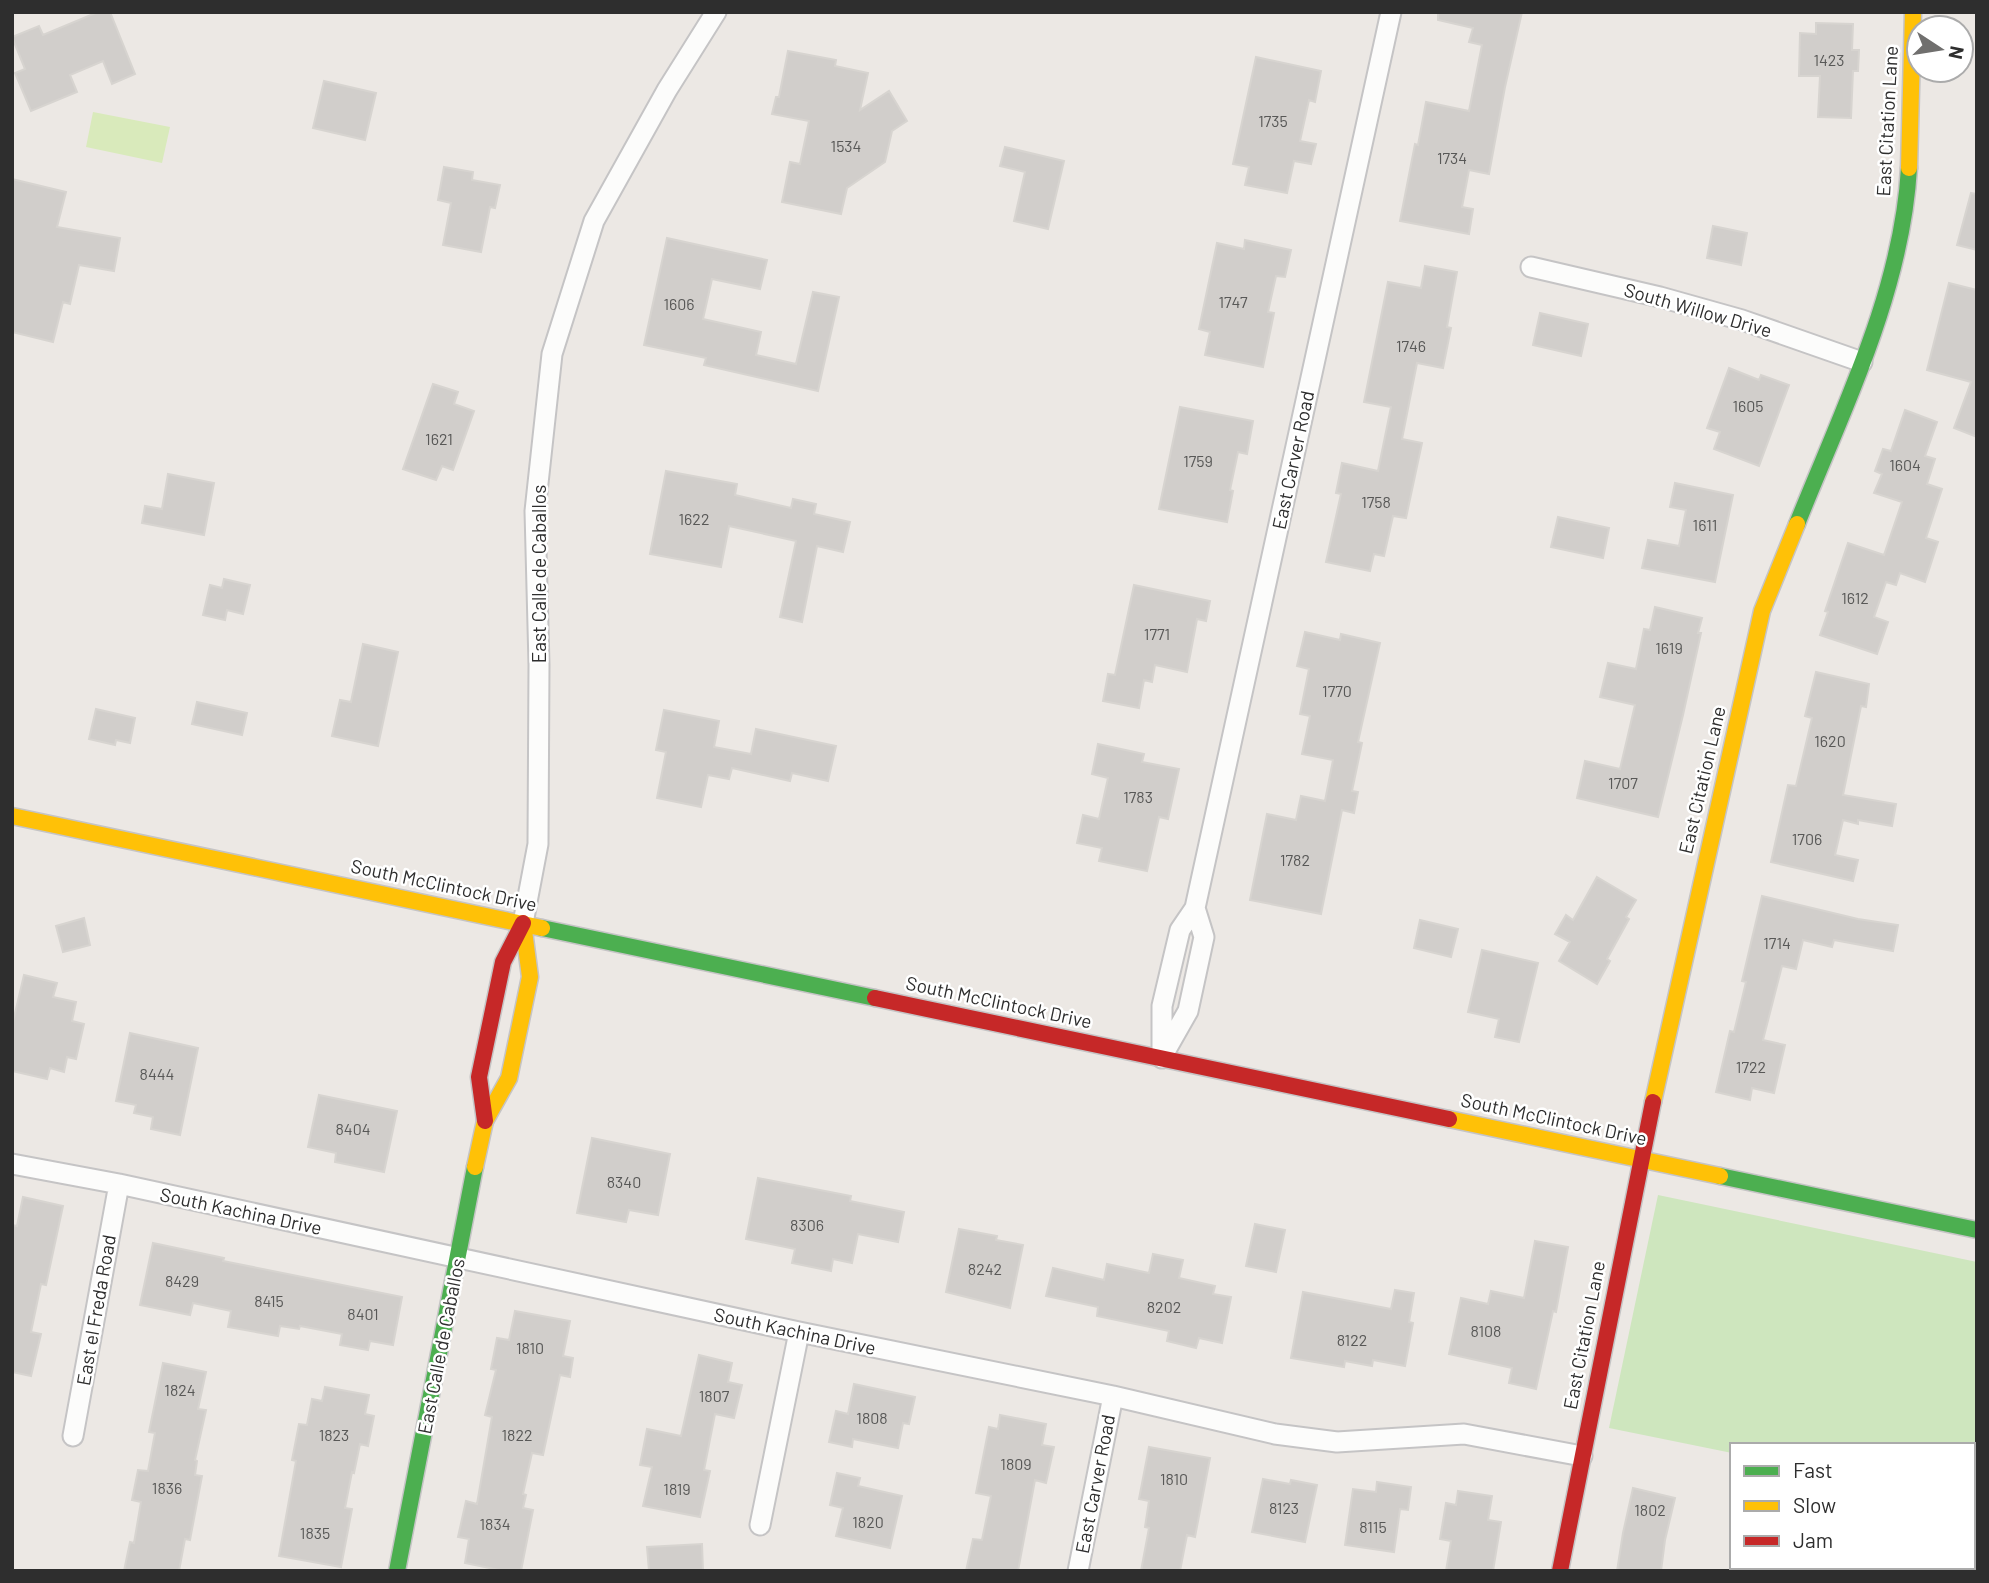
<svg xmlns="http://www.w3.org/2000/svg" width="1989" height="1583" font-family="Barlow,sans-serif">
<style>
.green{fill:#cee6be}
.pitch{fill:#d9eabb}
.building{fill:#d1cecb;stroke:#d7d4d0;stroke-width:2}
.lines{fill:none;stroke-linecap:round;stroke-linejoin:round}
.street-casing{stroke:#c5c4c5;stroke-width:23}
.fast-casing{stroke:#c5c4c5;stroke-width:19}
.slow-casing{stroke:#c5c4c5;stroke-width:19}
.jam-casing{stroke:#c5c4c5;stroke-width:19}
.street{stroke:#fcfcfb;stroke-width:19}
.fast{stroke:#4caf50;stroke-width:16}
.slow{stroke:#ffc107;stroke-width:16}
.jam{stroke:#c62828;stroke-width:16}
.labels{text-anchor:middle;stroke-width:5;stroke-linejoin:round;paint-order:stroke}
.number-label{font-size:16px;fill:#585857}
.street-label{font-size:19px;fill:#2e2e2e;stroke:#fff}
</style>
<rect width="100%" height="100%" fill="#ece8e4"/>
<!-- green -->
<path class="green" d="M1658 1195 1977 1262V1526L1973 1525V1445H1732V1453L1609 1428Z"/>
<!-- pitch -->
<path class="pitch" d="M93 112 170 127 162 163 86 147Z"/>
<!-- building -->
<path class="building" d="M98 12H110L135 74 112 84 103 61 70 75 77 92 31 111 15 73 25 69 12 37 39 26 43 35Z
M1438 12H1522L1505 87 1489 174 1469 170 1462 207 1473 209 1469 234 1400 221 1415 144 1418 145 1426 102 1469 111 1480 55 1482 45 1469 42 1473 28 1438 20Z
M1816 23 1853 24 1852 50H1859L1858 71H1853L1851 118 1818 117 1820 76H1799L1800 33 1816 34Z
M788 51 836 60 835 66 868 73 860 110 889 91 907 121 892 131 885 162 847 188 841 214 782 202 790 162 800 164 809 121 772 114 776 97H779Z
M1256 57 1321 71 1315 102 1309 100 1300 141 1316 144 1311 164 1294 161 1287 193 1245 185 1249 167 1233 164Z
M324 81 376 93 365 140 313 128Z
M1005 147 1064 161 1048 229 1014 221 1025 172 1000 166Z
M444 167 473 172 472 180 500 185 495 208 490 207 481 252 443 245 451 203 438 200Z
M12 179 66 192 57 227 120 238 114 271 79 265 70 304 63 302 53 342 12 332Z
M1971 193 1977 194V250L1957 245Z
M1713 226 1747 233 1741 265 1707 258Z
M667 238 767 260 760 289 712 279 703 319 761 332 756 355 796 364 813 292 839 297 818 391 704 365 706 358 644 345Z
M1245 240 1291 250 1285 277 1276 276 1268 312 1274 313 1263 367 1205 355 1210 332 1199 329 1217 243 1244 249Z
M1425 266 1457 272 1447 327 1451 328 1443 368 1417 363 1402 439 1422 443 1406 518 1393 516 1384 556 1374 554 1370 571 1326 562 1341 494 1336 493 1342 463 1378 471 1391 407 1364 402 1388 282 1421 288Z
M1949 283 1977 290V437L1954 428 1971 382 1927 370Z
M1540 313 1588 324 1581 356 1533 345Z
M1729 368 1759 380 1761 375 1789 385 1759 466 1714 449 1720 432 1707 428Z
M433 384 458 392 454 404 474 411 453 470 442 466 436 480 403 469Z
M1180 407 1253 421 1247 454 1238 452 1230 490 1233 491 1227 522 1159 509Z
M1905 410 1937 422 1925 456 1935 459 1927 484 1942 489 1926 538 1938 542 1925 582 1900 573 1896 585 1886 582 1874 617 1888 622 1877 654 1820 635 1828 612 1825 611 1848 543 1884 555 1902 502 1874 493 1882 474 1875 471 1883 449 1891 451Z
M666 471 737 484 735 495 791 508 793 499 816 504 814 514 850 522 843 552 817 546 802 622 780 617 796 541 729 526 721 567 650 554Z
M168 474 214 483 204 535 142 523 145 506 162 509Z
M1675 483 1733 495 1715 582 1642 568 1648 540 1679 546 1686 510 1670 507Z
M1558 517 1609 528 1603 558 1551 547Z
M224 579 250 585 243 614 227 610 225 620 203 615 210 585 222 588Z
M1134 585 1210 601 1206 621 1197 619 1187 672 1155 665 1152 682 1144 680 1139 708 1103 701 1108 674 1115 675Z
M1655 607 1702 618 1698 633H1701L1683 715 1658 817 1577 798 1585 761 1620 769 1635 705 1600 697 1608 663 1636 669 1644 629 1650 630Z
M1305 632 1340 640 1341 634 1380 643 1358 742 1362 743 1352 791 1358 792 1354 813 1342 810 1321 914 1250 900 1267 814 1296 820 1301 796 1325 801 1333 760 1302 754 1310 716 1300 714 1309 669 1297 666Z
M363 644 398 652 378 746 332 736 340 700 351 702Z
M1816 672 1869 684 1866 707 1861 706 1843 795 1896 804 1892 826 1858 820V824L1843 820 1835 855 1858 860 1853 881 1771 862 1788 785 1796 786 1812 718 1805 716Z
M197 702 247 713 242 735 192 724Z
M96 709 135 718 130 743 116 740 115 745 89 739Z
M664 710 719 721 714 747 751 754 756 729 836 746 828 781 792 773 790 781 732 768 729 779 708 775 701 807 657 798 666 752 656 750Z
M1098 744 1144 754 1142 762 1179 769 1168 819 1159 817 1147 871 1099 861 1102 848 1077 843 1083 815 1099 819 1108 778 1092 774Z
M1597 877 1636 900 1626 917 1629 919 1607 959 1610 961 1597 984 1559 961 1570 942 1555 934 1566 915 1573 920Z
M1762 896 1858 919 1898 925 1893 951 1834 940 1832 947 1803 940 1796 969 1782 966 1763 1040 1785 1045 1774 1093 1752 1088 1750 1100 1716 1092 1730 1031 1734 1032 1746 982 1742 981Z
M84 918 90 945 63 952 56 926Z
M1420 920 1458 929 1451 957 1414 948Z
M1482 950 1538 963 1519 1042 1495 1037 1499 1019 1468 1012Z
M24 975 57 983 53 997 76 1002 72 1021 84 1024 76 1059 67 1057 64 1072 50 1068 47 1079 12 1071V1026Z
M130 1033 198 1048 180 1135 151 1129 153 1117 134 1113 136 1105 116 1101Z
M319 1095 397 1111 384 1172 335 1162 336 1153 308 1147Z
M592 1138 670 1154 658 1215 629 1210 626 1222 577 1213Z
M758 1178 851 1196 850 1201 904 1212 898 1242 858 1234 852 1263 833 1259 831 1271 792 1263 795 1249 746 1239Z
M23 1197 63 1206 46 1285 41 1284 31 1332 41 1334 31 1376 12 1372V1225L17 1226Z
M1255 1224 1285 1230 1276 1272 1246 1266Z
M959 1229 997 1236 996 1240 1023 1245 1010 1308 946 1292Z
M1535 1241 1568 1247 1556 1312 1553 1311 1536 1389 1509 1383 1512 1368 1449 1354 1461 1298 1488 1304 1491 1291 1524 1298Z
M153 1243 224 1258 223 1261 402 1297 393 1345 370 1341 368 1350 340 1345 342 1334 300 1326 299 1329 280 1326 278 1336 228 1327 231 1311 193 1303 190 1315 140 1305Z
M1153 1254 1183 1260 1179 1278 1215 1286 1213 1294 1231 1297 1222 1343 1199 1338 1196 1348 1167 1341 1169 1331 1097 1316 1098 1307 1046 1296 1053 1268 1104 1280 1107 1264 1149 1273Z
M1395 1290 1414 1293 1409 1322 1413 1323 1405 1366 1373 1360 1372 1366 1345 1361 1344 1367 1291 1358 1303 1292 1391 1309Z
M515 1311 570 1321 563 1356 573 1358 570 1377 560 1375 543 1455 532 1453 523 1494 526 1495 523 1508 533 1510 521 1571H504L465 1563 469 1539 458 1537 466 1501 477 1504 492 1417 485 1415 496 1370 491 1369 497 1338 509 1340Z
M699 1355 732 1363 728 1382 742 1385 734 1418 715 1414 704 1470 710 1471 700 1517 643 1506 652 1467 640 1465 647 1429 681 1436Z
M163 1363 206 1372 198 1409 206 1410 195 1460 197 1461 195 1475 202 1476 190 1540 185 1539 179 1571H124L130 1542 134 1543 141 1502 132 1500 138 1470 148 1471 155 1433 149 1432Z
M854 1384 915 1397 909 1424 903 1423 898 1448 853 1439 852 1447 829 1442 836 1411 848 1414Z
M325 1387 369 1395 365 1414 374 1416 368 1446 360 1444 354 1473 352 1472 345 1508 352 1509 341 1567 279 1556 296 1461 292 1460 299 1424 307 1425 312 1399 322 1401Z
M1000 1415 1046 1424 1042 1445 1054 1447 1046 1483 1035 1480 1018 1571H966L973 1539 982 1540 991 1496 976 1493 989 1427 998 1429Z
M1149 1447 1210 1458 1195 1537 1187 1535 1180 1571H1141L1149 1528 1145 1527 1149 1501 1139 1499Z
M837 1473 860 1478 858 1486 902 1496 890 1548 836 1536 843 1508 830 1505Z
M1263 1479 1290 1484 1291 1480 1317 1485 1305 1542 1252 1532Z
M1377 1482 1411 1487 1408 1510 1400 1509 1394 1552 1345 1545 1353 1489 1376 1492Z
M1633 1488 1675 1498 1665 1540 1661 1571H1617L1623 1533Z
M1458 1491 1492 1496 1488 1520 1501 1522 1493 1571H1446L1451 1541 1440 1539 1446 1503 1456 1505Z
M702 1544 703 1571H649L647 1547Z"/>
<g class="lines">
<!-- street casing -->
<g class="street-casing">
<path id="street" d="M1531 267 1660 297 1742 320 1862 362
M523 923 538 844 539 665 535 511 552 354 594 221 667 90 716 12
M1163 1055 1188 1011 1204 937 1195 908
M1162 1058V1006L1180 930 1195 908 1391 12
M12 1164 119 1184 799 1332 1113 1396 1275 1434 1337 1442 1464 1434 1582 1456
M73 1436 119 1184
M760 1525 799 1332
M1078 1571 1113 1396"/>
</g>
<!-- fast casing -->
<g class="fast-casing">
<path id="fast" d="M1797 524C1842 411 1902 292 1909 168
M542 928 875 998
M1720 1176 1977 1230
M397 1571 475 1167"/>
</g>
<!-- slow casing -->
<g class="slow-casing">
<path id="slow" d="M1909 168 1913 12
M12 816 542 928
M1653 1102 1762 611 1797 524
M1449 1119 1720 1176
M475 1167 485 1121 509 1078 530 977 523 923"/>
</g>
<!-- jam casing -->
<g class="jam-casing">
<path id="jam" d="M875 998 1449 1119
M485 1121 479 1077 503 962 523 923
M1560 1571 1653 1102"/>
</g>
<!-- street -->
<use href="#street" class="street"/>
<!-- fast -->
<use href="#fast" class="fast"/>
<!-- slow -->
<use href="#slow" class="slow"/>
<!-- jam -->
<use href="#jam" class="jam"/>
</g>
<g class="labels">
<!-- number labels -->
<g class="number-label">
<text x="1829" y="66">1423</text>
<text x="1273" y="127">1735</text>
<text x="846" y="152">1534</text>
<text x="1452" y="164">1734</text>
<text x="1233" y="308">1747</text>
<text x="679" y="310">1606</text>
<text x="1411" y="352">1746</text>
<text x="1748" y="412">1605</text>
<text x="439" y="445">1621</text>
<text x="1198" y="467">1759</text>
<text x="1905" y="471">1604</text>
<text x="1376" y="508">1758</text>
<text x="694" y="525">1622</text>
<text x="1705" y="531">1611</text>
<text x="1855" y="604">1612</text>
<text x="1157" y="640">1771</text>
<text x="1669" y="654">1619</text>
<text x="1337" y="697">1770</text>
<text x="1830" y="747">1620</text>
<text x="1623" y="789">1707</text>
<text x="1138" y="803">1783</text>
<text x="1807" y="845">1706</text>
<text x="1295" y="866">1782</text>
<text x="1777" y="949">1714</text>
<text x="1751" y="1073">1722</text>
<text x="157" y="1080">8444</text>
<text x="353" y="1135">8404</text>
<text x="624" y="1188">8340</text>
<text x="807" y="1231">8306</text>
<text x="985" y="1275">8242</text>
<text x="182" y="1287">8429</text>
<text x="269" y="1307">8415</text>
<text x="1164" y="1313">8202</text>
<text x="363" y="1320">8401</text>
<text x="1486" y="1337">8108</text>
<text x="1352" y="1346">8122</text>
<text x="530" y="1354">1810</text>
<text x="180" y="1396">1824</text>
<text x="714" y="1402">1807</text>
<text x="872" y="1424">1808</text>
<text x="334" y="1441">1823</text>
<text x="517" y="1441">1822</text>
<text x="1016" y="1470">1809</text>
<text x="1174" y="1485">1810</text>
<text x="167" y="1494">1836</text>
<text x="677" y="1495">1819</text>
<text x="1284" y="1514">8123</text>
<text x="1650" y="1516">1802</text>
<text x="868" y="1528">1820</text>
<text x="495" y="1530">1834</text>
<text x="1373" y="1533">8115</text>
<text x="315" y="1539">1835</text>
</g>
<!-- street labels -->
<g class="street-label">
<text transform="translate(1887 121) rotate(-87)" y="7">East Citation Lane</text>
<text transform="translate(1698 310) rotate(16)" y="7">South Willow Drive</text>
<text transform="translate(1293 460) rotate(-78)" y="7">East Carver Road</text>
<text transform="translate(539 574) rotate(-90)" y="7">East Calle de Caballos</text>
<text transform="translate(1702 780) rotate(-77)" y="7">East Citation Lane</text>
<text transform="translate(444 885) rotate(12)" y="7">South McClintock Drive</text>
<text transform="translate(999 1002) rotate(12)" y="7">South McClintock Drive</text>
<text transform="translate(1554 1119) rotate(12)" y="7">South McClintock Drive</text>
<text transform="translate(241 1211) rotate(12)" y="7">South Kachina Drive</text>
<text transform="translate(96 1310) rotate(-80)" y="7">East el Freda Road</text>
<text transform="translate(795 1331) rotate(12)" y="7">South Kachina Drive</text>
<text transform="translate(1584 1335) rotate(-79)" y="7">East Citation Lane</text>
<text transform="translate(441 1346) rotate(-79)" y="7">East Calle de Caballos</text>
<text transform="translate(1095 1484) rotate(-79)" y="7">East Carver Road</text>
</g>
</g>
<!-- border -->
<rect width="1989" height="1583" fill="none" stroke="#2e2e2e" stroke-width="28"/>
<!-- legend -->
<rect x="1730" y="1443" width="245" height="126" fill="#ffffff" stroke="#ababab" stroke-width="2"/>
<rect x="1744" y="1466" width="35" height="10" fill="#4caf50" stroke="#ababab" stroke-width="2"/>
<text x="1793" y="1478" font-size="21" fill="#2e2e2e">Fast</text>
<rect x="1744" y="1501" width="35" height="10" fill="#ffc107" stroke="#ababab" stroke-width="2"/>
<text x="1793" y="1513" font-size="21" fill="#2e2e2e">Slow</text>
<rect x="1744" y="1536" width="35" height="10" fill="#c62828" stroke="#ababab" stroke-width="2"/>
<text x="1793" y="1548" font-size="21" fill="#2e2e2e">Jam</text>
<!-- north arrow -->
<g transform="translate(1940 49) rotate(102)"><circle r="33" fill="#ffffff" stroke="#ababab" stroke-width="2"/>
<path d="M0-5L12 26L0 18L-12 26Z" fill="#706f6e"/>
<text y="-10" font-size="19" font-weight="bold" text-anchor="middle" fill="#2e2e2e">N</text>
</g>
</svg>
